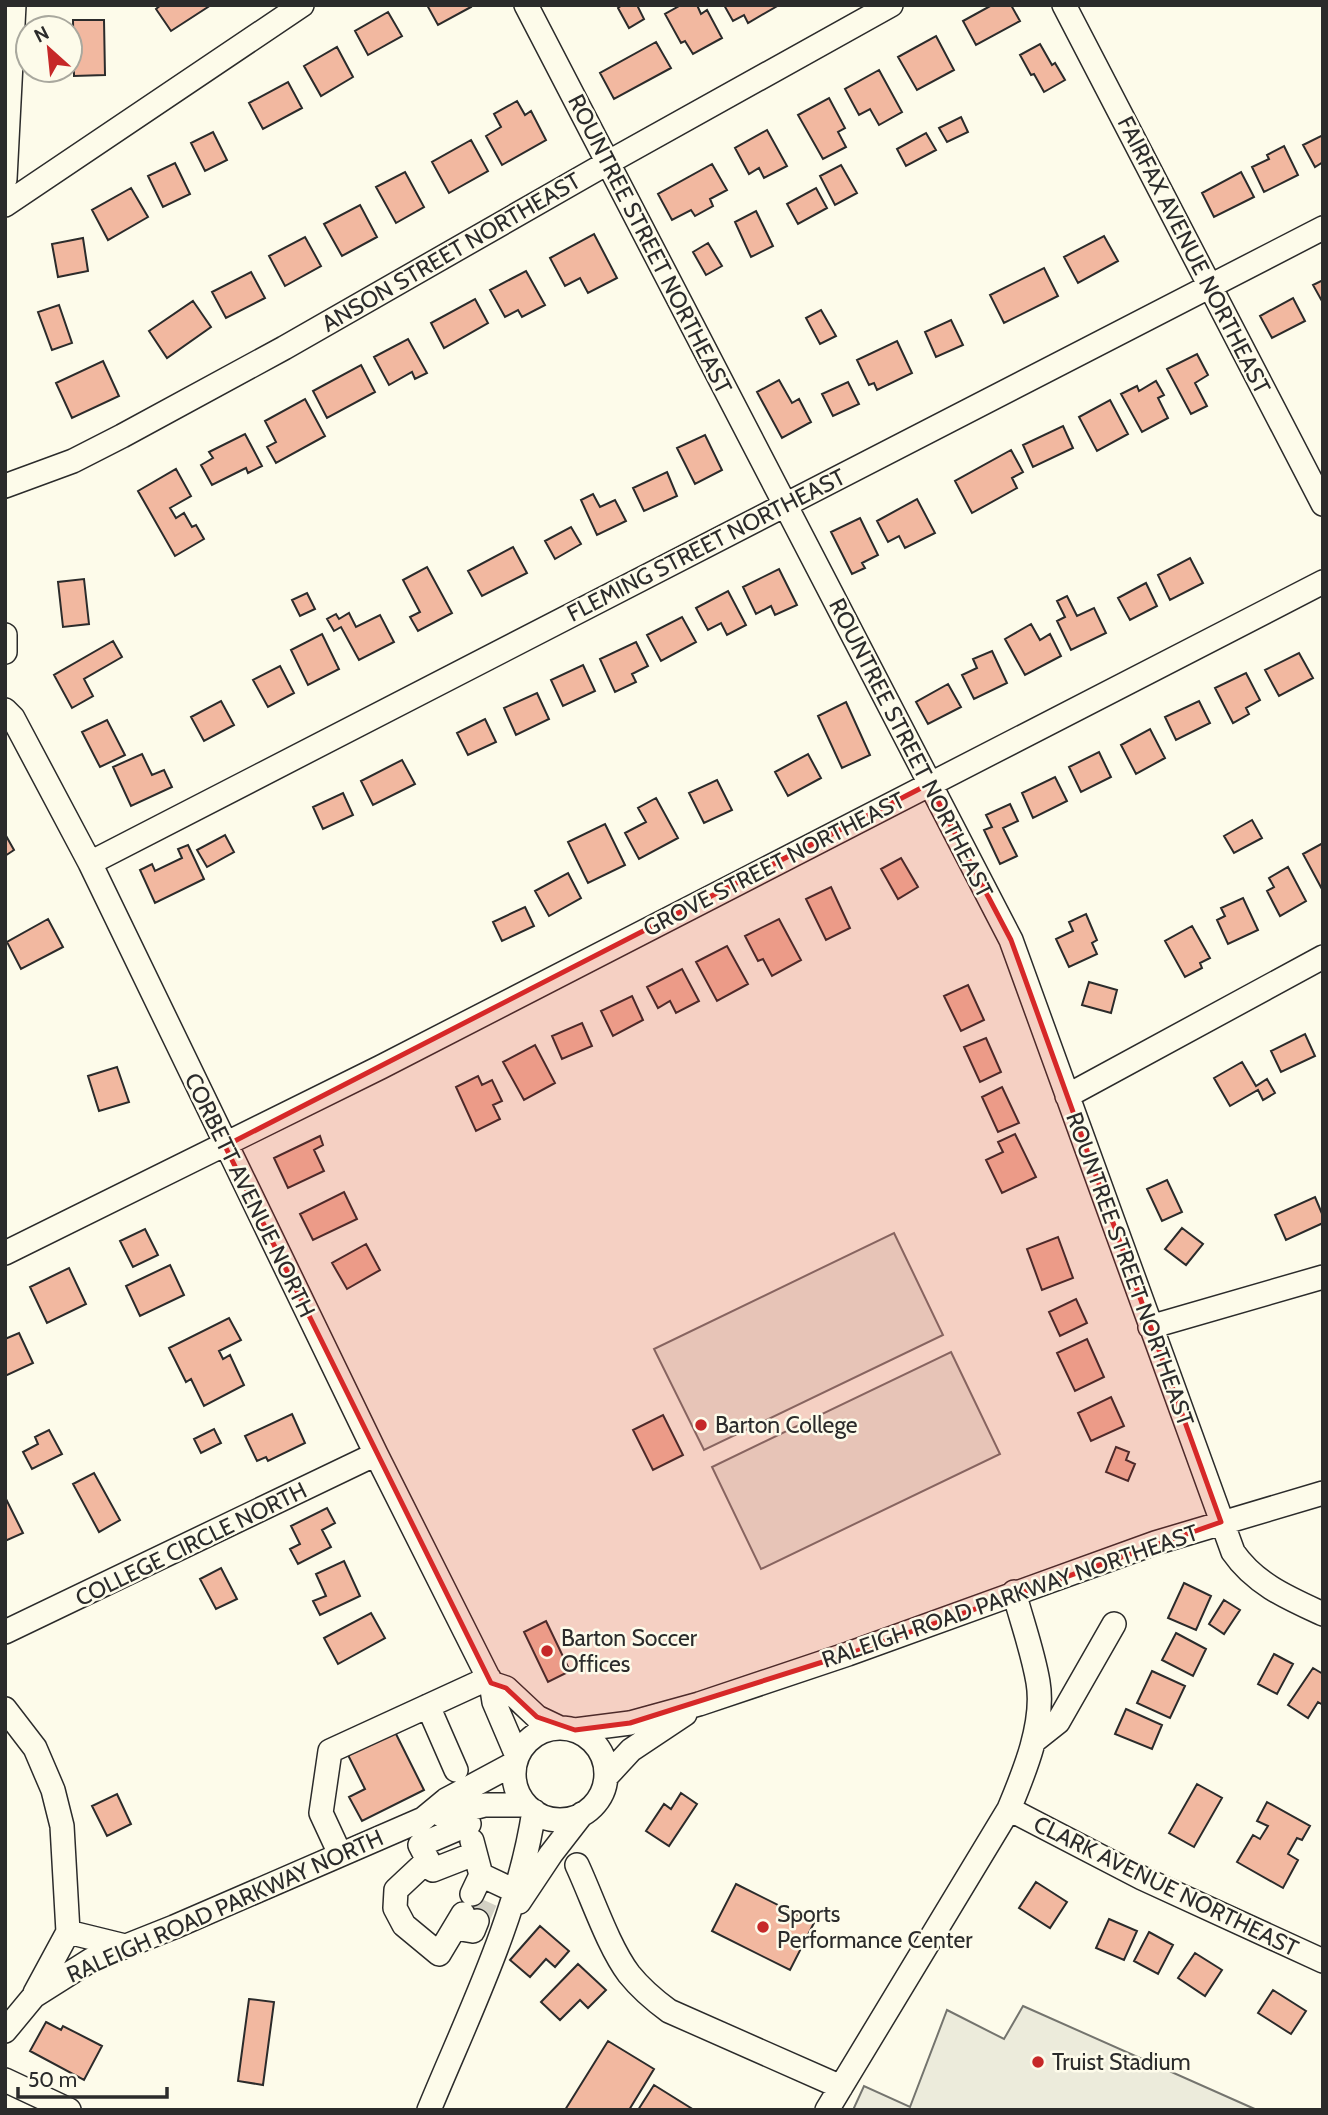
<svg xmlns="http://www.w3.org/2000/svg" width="1328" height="2115" font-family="Cabin,sans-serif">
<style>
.green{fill:#ecebdb;stroke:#74746e;stroke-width:2}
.building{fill:#f2b8a0;stroke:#2b2b2b;stroke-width:2}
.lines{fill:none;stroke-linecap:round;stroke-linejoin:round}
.minor-tunnel{stroke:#d3d1c4;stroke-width:23;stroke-dasharray:23 11;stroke-linecap:butt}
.minor-casing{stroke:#2b2b2b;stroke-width:26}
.minor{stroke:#fdfbea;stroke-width:23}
.marked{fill:#d62828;fill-opacity:0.2;stroke:#d62828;stroke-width:5;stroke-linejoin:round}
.poi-dot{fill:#c62828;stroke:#fdfbea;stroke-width:2.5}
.labels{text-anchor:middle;stroke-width:5;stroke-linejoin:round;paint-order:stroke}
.street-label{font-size:23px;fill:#2b2b2b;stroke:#fdfbea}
.poi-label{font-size:23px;fill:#2b2b2b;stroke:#fdfbea;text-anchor:start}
</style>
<rect width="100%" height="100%" fill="#fdfbea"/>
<!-- green -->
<path class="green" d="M894 1233 943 1335 704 1450 654 1349Z
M951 1352 1000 1454 761 1569 712 1467Z
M1023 2006 1257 2110H853L864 2086 910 2107 947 2010 1004 2039Z"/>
<!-- building -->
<path class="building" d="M161 5H211L171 31 156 9Z
M427 5H470L471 7 438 25Z
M622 5H637L644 19 629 28 618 8Z
M681 5H697L701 14 707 10 722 38 693 54 685 41 681 43 665 14Z
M724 5H779L748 23 744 15 733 21Z
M992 5H1011L1020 21 976 45 963 21Z
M388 12 402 36 368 55 355 31Z
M73 20H104L105 75 74 76Z
M936 36 954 70 917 90 898 57Z
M656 42 671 68 614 99 600 73Z
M1040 44 1052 65 1055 63 1065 80 1044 92 1034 74 1031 75 1020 55Z
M337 47 353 77 321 96 304 66Z
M879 70 902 112 879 125 870 109 859 115 845 89Z
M288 82 302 108 263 129 249 103Z
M829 98 845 128 838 132 846 147 823 159 798 115Z
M517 101 525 115 531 111 546 140 502 165 486 136 501 127 494 114Z
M961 117 968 132 947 142 939 128Z
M767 130 787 166 764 178 759 168 749 174 735 148Z
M213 132 227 160 205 171 191 143Z
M926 133 936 150 906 166 897 149Z
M1323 135V162L1315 167 1303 145Z
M471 140 488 171 449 193 432 162Z
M1284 146 1298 175 1264 192 1252 167 1269 159 1267 155Z
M175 163 190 194 163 207 148 176Z
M712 164 727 190 710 199 713 206 695 216 691 210 672 220 658 194Z
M841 165 857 193 835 205 820 176Z
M405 172 424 207 396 223 376 187Z
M1241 172 1254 197 1214 217 1202 193Z
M131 188 148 217 108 240 92 210Z
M816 188 827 208 798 224 787 204Z
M360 205 377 237 342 256 324 224Z
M756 211 773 246 751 257 735 222Z
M594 234 617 278 588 293 580 278 565 286 550 258Z
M1104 236 1118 261 1078 283 1064 257Z
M305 237 321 266 285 286 269 256Z
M83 238 88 271 58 277 52 244Z
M708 243 722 266 706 275 693 252Z
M1044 268 1058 296 1004 323 990 295Z
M526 271 545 305 522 317 518 310 505 317 490 290Z
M251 272 265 298 226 318 212 292Z
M1323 280V303L1313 285Z
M1293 298 1305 321 1272 338 1260 316Z
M475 299 488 323 444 348 431 323Z
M193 301 211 327 167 358 149 331Z
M59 305 72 343 52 350 38 312Z
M821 310 836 336 820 344 806 318Z
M951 320 963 345 936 357 925 332Z
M408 339 427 373 415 379 412 372 389 385 374 357Z
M897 341 912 373 877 390 874 383 869 385 857 360Z
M1197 354 1208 375 1195 383 1207 406 1191 414 1167 369Z
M103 361 119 396 72 418 56 383Z
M361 365 375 392 327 418 313 391Z
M779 380 792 403 799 399 811 422 782 438 757 392Z
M1156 381 1164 395 1158 398 1168 418 1142 432 1121 394 1137 386 1139 391Z
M848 382 859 404 833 416 822 394Z
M305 399 325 436 276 463 267 447 276 442 265 421Z
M1110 400 1128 434 1097 451 1079 417Z
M1063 426 1073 448 1033 467 1023 445Z
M245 434 262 466 248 473 246 468 212 485 201 465 213 458 209 452Z
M705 435 722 470 695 484 677 448Z
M1011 450 1023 472 1012 478 1017 488 972 513 955 481Z
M176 469 191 496 170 508 176 518 184 513 192 527 196 525 204 539 175 556 138 491Z
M667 472 677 496 644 511 633 488Z
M593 494 600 507 615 500 626 521 597 535 581 500Z
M917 499 935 533 905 548 899 536 888 542 877 521Z
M860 518 878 555 862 563 865 568 852 574 831 532Z
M571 527 581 544 555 559 545 541Z
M513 547 527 573 482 596 468 571Z
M1190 558 1203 583 1170 600 1158 575Z
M427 567 452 613 418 631 410 617 420 612 403 580Z
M779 569 797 605 775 615 771 606 756 614 743 587Z
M84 579 89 624 63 627 58 582Z
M1146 583 1157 606 1130 620 1118 598Z
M728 591 746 625 727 635 721 623 708 630 696 608Z
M307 593 315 609 300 616 292 600Z
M1067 596 1077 616 1094 608 1106 633 1071 650 1057 621 1065 617 1057 601Z
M349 613 356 627 380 615 394 642 359 660 341 627 334 631 327 619 336 614 339 619Z
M682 617 696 642 661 661 647 635Z
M1031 624 1040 640 1050 634 1061 656 1025 675 1005 639Z
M322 634 339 669 308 685 291 650Z
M113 641 122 657 84 679 93 696 72 708 54 675Z
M636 642 648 666 632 674 636 682 615 692 600 659Z
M992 651 1007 683 974 699 962 675 977 668 973 659Z
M1299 653 1313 678 1279 696 1265 670Z
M583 665 595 691 563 706 551 680Z
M280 666 294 693 268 707 253 680Z
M1246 673 1260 700 1246 708 1249 714 1233 723 1215 688Z
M948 684 961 707 928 724 916 702Z
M537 693 549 719 516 735 504 708Z
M221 701 234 725 204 741 191 717Z
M1199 701 1210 723 1176 740 1165 717Z
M846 702 870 755 842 768 818 716Z
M485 719 496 742 468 755 457 733Z
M107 720 125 755 100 767 82 732Z
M1150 729 1165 758 1136 774 1121 745Z
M1099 752 1111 777 1081 792 1069 767Z
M142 754 152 775 164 770 172 787 131 806 113 767Z
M808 754 821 778 788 796 775 772Z
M402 760 415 784 373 805 361 781Z
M1055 777 1067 801 1033 818 1022 793Z
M717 780 732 810 704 823 689 793Z
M343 793 353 815 323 829 313 807Z
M656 798 678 838 639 859 625 833 646 822 638 808Z
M1010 804 1018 821 1003 828 1017 856 1000 864 984 830 992 827 986 815Z
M1252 820 1262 838 1234 853 1224 836Z
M605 824 625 865 588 883 568 842Z
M5 834 14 850 5 856Z
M225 835 234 852 207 867 197 850Z
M1323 843V891L1303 854Z
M188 845 204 879 155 903 140 870 152 864 155 871 182 858 178 849Z
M901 858 918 887 898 899 881 869Z
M1288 867 1306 901 1280 916 1267 891 1274 887 1269 878Z
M568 873 581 898 549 916 535 891Z
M831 887 850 928 826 940 806 899Z
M1243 898 1258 930 1228 944 1217 920 1225 916 1221 908Z
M525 907 534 926 502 941 493 922Z
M1086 914 1097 940 1092 943 1097 954 1069 967 1056 939 1073 931 1069 922Z
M48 919 63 947 21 969 7 942Z
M779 919 801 960 772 976 763 959 758 961 745 936Z
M1192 926 1210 958 1200 963 1202 968 1185 977 1165 941Z
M727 946 748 984 717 1001 696 962Z
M682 969 699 1001 676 1013 670 1001 658 1008 647 987Z
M1089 982 1117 990 1111 1013 1082 1005Z
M968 985 984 1020 961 1031 944 996Z
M632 996 643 1020 613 1036 601 1011Z
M582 1023 592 1046 562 1059 552 1036Z
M1305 1034 1315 1056 1281 1072 1271 1051Z
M986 1038 1001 1072 980 1082 964 1047Z
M535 1045 555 1083 524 1100 503 1062Z
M1242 1062 1256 1086 1267 1079 1275 1093 1263 1100 1258 1090 1230 1106 1214 1078Z
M117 1067 129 1102 99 1111 88 1076Z
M478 1076 482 1085 492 1080 502 1101 493 1105 500 1119 476 1131 456 1087Z
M1002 1087 1019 1123 998 1132 982 1097Z
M1015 1134 1036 1177 1002 1193 986 1160 1003 1152 998 1142Z
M320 1136 323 1145 314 1150 324 1171 288 1188 274 1158Z
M1167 1180 1182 1212 1162 1221 1147 1189Z
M344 1192 357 1219 313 1240 300 1214Z
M1315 1197 1323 1216V1223L1286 1240 1275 1215Z
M1182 1228 1203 1244 1186 1265 1165 1249Z
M145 1229 158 1255 133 1267 120 1241Z
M1058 1237 1073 1278 1042 1290 1027 1249Z
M366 1244 380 1270 347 1289 332 1263Z
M170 1265 184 1295 140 1316 126 1286Z
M69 1268 86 1304 47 1323 30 1287Z
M1076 1299 1087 1323 1060 1336 1049 1312Z
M229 1318 241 1340 219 1351 223 1359 230 1355 244 1385 204 1406 191 1379 186 1382 169 1348Z
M19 1333 33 1363 5 1376V1339Z
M1087 1339 1104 1377 1075 1391 1057 1353Z
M1111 1397 1124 1426 1091 1441 1078 1413Z
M292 1414 305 1443 268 1461 266 1457 257 1461 245 1436Z
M663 1415 683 1455 653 1470 633 1430Z
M214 1429 221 1443 201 1453 194 1439Z
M49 1430 62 1454 32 1469 23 1452 38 1444 35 1437Z
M1116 1447 1129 1452 1126 1460 1135 1464 1128 1481 1106 1472Z
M94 1473 120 1520 99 1532 73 1484Z
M5 1497 23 1533 5 1541Z
M327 1508 335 1523 322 1530 331 1547 298 1564 290 1549 300 1544 291 1526Z
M344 1561 360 1596 320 1615 313 1601 326 1596 316 1574Z
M221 1568 237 1599 216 1609 200 1579Z
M1184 1583 1211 1596 1196 1630 1168 1618Z
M1224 1600 1240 1610 1224 1634 1209 1624Z
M371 1613 385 1638 338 1664 324 1638Z
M546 1621 570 1671 548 1682 524 1632Z
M1176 1633 1206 1649 1193 1676 1162 1660Z
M1274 1654 1293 1664 1277 1694 1258 1684Z
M1313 1668 1323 1674V1705L1318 1702 1308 1718 1288 1705Z
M1152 1671 1185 1686 1170 1718 1137 1703Z
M1126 1709 1162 1725 1152 1749 1115 1734Z
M392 1726 424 1790 362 1821 349 1797 365 1789 345 1749Z
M1197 1784 1222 1798 1194 1847 1169 1833Z
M681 1793 697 1804 669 1846 646 1831 664 1804 671 1809Z
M117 1794 131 1824 107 1836 92 1806Z
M1267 1802 1310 1826 1302 1840 1297 1838 1288 1854 1298 1860 1283 1888 1237 1862 1253 1835 1260 1839 1268 1826 1257 1821Z
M1036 1882 1067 1902 1050 1928 1019 1908Z
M736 1884 814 1923 790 1970 712 1931Z
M1109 1919 1137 1931 1124 1960 1096 1948Z
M540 1926 569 1951 555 1967 546 1959 530 1977 510 1960Z
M1149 1932 1173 1945 1158 1974 1134 1961Z
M1195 1953 1222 1970 1205 1996 1178 1978Z
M578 1964 606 1990 588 2008 580 2000 560 2020 541 2002Z
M1273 1990 1306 2011 1291 2034 1258 2013Z
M249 1999 274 2002 263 2085 238 2081Z
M46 2022 61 2030 63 2026 102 2046 84 2080 30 2051Z
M608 2041 654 2069 629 2110H565Z
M654 2085 694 2110H638Z"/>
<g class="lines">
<!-- minor-tunnel -->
<path class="minor-tunnel" d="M477 1921 486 1901"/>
<!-- minor casing -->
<g class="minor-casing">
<path id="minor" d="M526 5 1011 940 1233 1552C1255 1584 1288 1598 1323 1614
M1064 5 1323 504
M5 179 14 5
M5 205 302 5
M5 486 73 461 122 436 284 348 609 162 891 5
M5 635V652
M5 710 13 718 90 863 376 1454 491 1683 494 1702 517 1756
M90 863 1323 228
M1067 1096 1323 957
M5 1253 381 1067 1323 582
M1150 1327 1323 1277
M5 1632 376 1454
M491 1683 506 1688 537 1717 560 1728
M428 1706 456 1770
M5 1709 35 1748 53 1790 62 1826 68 1932 35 1993
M514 1774a46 46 0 1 1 92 0a46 46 0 1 1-92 0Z
M575 1730 630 1723 699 1704 848 1654 1155 1543 1323 1493
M1034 1741 1058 1722 1114 1624
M606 1777 631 1750 685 1714
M1009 1809 1142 1878 1323 1961
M443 1816 485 1805H526
M469 1824 420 1845 433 1870 474 1854
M472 1841 481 1875 515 1891
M340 1854 321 1813 330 1751 489 1678
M428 1860 396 1890 395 1908 404 1925 439 1954 463 1914
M577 1865C592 1897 608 1946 629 1974 641 1989 654 2000 669 2011L841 2087
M472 1894 481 1875
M519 1902 551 1854 582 1814
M455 1928 473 1931 477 1921
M68 1932 125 1946
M5 2031 34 1996 91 1960 174 1927 423 1819 446 1800 515 1763
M5 2080 69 2110
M429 2110C469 2013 518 1916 534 1811
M827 2110 1009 1809C1024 1773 1045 1723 1038 1682 1033 1652 1022 1622 1014 1592"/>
</g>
<!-- minor -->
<use href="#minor" class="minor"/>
</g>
<!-- marked area -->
<path class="marked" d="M929 784 1011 940 1221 1522 848 1654 630 1723 575 1730 537 1717 506 1688 491 1683 225 1146Z"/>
<!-- markers -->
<g class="poi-dot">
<circle cx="701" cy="1425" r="7"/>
<circle cx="547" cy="1651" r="7"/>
<circle cx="763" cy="1927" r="7"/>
<circle cx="1038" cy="2062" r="7"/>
</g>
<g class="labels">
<!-- street labels -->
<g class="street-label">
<text transform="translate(650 244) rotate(63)" y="8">ROUNTREE STREET NORTHEAST</text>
<text transform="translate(451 252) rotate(-30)" y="8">ANSON STREET NORTHEAST</text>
<text transform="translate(1194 255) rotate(63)" y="8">FAIRFAX AVENUE NORTHEAST</text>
<text transform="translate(706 545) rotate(-27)" y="8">FLEMING STREET NORTHEAST</text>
<text transform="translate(911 748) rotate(63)" y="8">ROUNTREE STREET NORTHEAST</text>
<text transform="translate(774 864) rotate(-27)" y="8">GROVE STREET NORTHEAST</text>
<text transform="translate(250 1195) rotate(64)" y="8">CORBETT AVENUE NORTH</text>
<text transform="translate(1130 1269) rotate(70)" y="8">ROUNTREE STREET NORTHEAST</text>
<text transform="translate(191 1544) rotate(-26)" y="8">COLLEGE CIRCLE NORTH</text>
<text transform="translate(1010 1596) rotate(-19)" y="8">RALEIGH ROAD PARKWAY NORTHEAST</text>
<text transform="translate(1166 1886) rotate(26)" y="8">CLARK AVENUE NORTHEAST</text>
<text transform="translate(225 1906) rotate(-24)" y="8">RALEIGH ROAD PARKWAY NORTH</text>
</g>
<!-- poi labels -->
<g class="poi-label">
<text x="715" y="1433">Barton College</text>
<text x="561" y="1646">Barton Soccer<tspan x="561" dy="26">Offices</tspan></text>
<text x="777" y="1922">Sports<tspan x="777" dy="26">Performance Center</tspan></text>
<text x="1052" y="2070">Truist Stadium</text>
</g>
</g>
<!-- border -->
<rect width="1328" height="2115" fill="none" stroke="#2b2b2b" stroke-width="14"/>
<!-- north arrow -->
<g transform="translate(49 49) rotate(333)"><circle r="33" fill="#fdfbea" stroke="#a9a89e" stroke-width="2"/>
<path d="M0-5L12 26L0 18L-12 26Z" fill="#c62828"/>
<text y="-10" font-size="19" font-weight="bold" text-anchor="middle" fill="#2b2b2b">N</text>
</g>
<!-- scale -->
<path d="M18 2087v10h149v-10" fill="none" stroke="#2b2b2b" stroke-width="3.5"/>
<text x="28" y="2087" font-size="21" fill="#2b2b2b" stroke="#fdfbea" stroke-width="5" paint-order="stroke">50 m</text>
</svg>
